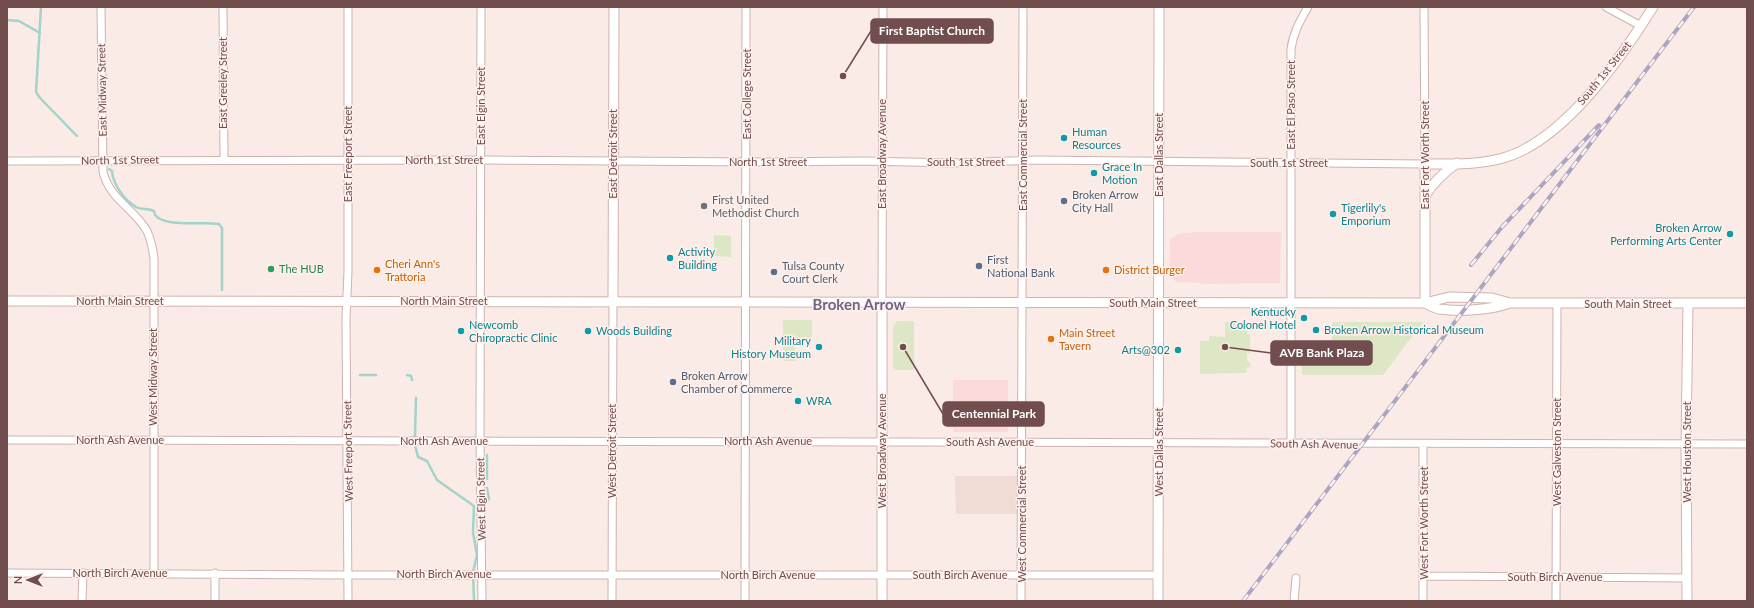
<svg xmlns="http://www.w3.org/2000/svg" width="1754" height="608" font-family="Lato,sans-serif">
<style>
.residential{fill:#f1dbd5}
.commercial{fill:#fadadb}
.green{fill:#dee7c5}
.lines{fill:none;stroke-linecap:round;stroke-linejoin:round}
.stream{stroke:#a3d3cb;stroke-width:2.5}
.street-casing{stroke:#cdb3b0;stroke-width:9}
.secondary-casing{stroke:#d2b3af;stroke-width:11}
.street{stroke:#fff;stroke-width:7}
.secondary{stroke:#fff;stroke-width:9}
.rail-casing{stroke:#aba5c3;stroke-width:4}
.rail{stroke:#fef0eb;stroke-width:2.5;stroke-dasharray:8;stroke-linecap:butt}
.culture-dot{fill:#0f9aa8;stroke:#fef0eb;stroke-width:1.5}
.service-dot{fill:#5c6f8a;stroke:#fef0eb;stroke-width:1.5}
.worship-dot{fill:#6b7280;stroke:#fef0eb;stroke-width:1.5}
.leisure-dot{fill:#2e9e5b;stroke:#fef0eb;stroke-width:1.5}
.food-dot{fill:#e8710a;stroke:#fef0eb;stroke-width:1.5}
.labels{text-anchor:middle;stroke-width:3;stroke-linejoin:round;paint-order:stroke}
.street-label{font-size:11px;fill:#714d4d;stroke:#fef0eb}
.culture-label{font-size:11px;fill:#0d838f;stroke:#fef0eb;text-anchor:start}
.service-label{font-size:11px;fill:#4e5e75;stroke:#fef0eb;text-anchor:start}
.worship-label{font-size:11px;fill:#5b616d;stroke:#fef0eb;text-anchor:start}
.food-label{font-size:11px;fill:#c56008;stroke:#fef0eb;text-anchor:start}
.leisure-label{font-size:11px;fill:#27864d;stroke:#fef0eb;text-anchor:start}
.district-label{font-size:15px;font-weight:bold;fill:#72658d;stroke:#fef0eb}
.leader{fill:none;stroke:#714d4d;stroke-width:1.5}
.callout-dot{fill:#714d4d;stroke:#fef0eb;stroke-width:1.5}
.callout{fill:#714d4d;stroke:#714d4d;stroke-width:1.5}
.callout-label{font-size:12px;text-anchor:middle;font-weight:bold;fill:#fff}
</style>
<rect width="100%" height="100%" fill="#faebe6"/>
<!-- residential -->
<path class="residential" d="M955 476H1017V514H956Z"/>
<!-- commercial -->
<path class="commercial" d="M1197 232H1281L1280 283 1206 284 1190 282H1176L1170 275V240L1178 234Z
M953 380H1008V432H953Z"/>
<!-- green -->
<path class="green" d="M714 235 731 236V257L714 256Z
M783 320H812V342H794L796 361H783Z
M897 321H914V370H895L893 367V327Z
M1225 322H1247V334H1250V353H1247V361L1250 362V367L1247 368 1246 373 1200 374V341H1209V336L1225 337Z
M1332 322H1423L1383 375H1302V351L1332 350Z"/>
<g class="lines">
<!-- stream -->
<path class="stream" d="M41 7 36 92 40 98 77 136
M7 20 19 21 40 33
M109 169 112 171C113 184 124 200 136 207 141 210 148 208 154 211L155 215C166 228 203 221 219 224L222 228V290
M360 375H376
M407 375 411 376 412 380
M415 436 416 398
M415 445 418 457 427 461 437 480 474 506 473 532 477 555 473 572 474 601
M487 455V479
M486 503 489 499 487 488"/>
<!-- street casing -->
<g class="street-casing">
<path id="street" d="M101 7 103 172C110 200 134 208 147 231 151 240 153 250 154 259V573
M223 7 224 159
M348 7V271L346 318 348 601
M481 7 480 441 482 601
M1606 7 1641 26
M7 161 489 160 756 162 865 161 952 163 1036 160 1425 164 1424 7
M882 302 883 7
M7 440 1747 444
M1291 443V49C1293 33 1300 21 1308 7
M1423 444V601
M7 573 348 575H1158
M215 573V601
M1424 576 1687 578
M82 601 83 573
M612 601 613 301
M745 601 746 7
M1021 601 1023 7
M1294 601 1296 578
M1556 601 1557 304"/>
</g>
<!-- secondary casing -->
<g class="secondary-casing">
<path id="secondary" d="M1425 196C1433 182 1443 173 1457 163
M7 301 1425 303 1449 297 1492 298 1510 303
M613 301 614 7
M1425 303V164C1450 164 1479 165 1503 158 1564 141 1621 58 1653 7
M1425 303C1429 305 1434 308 1439 309 1460 312 1490 310 1510 303H1747
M882 601V302
M1158 601 1159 7
M1687 601 1686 444 1688 304"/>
</g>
<!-- street -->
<use href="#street" class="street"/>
<!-- secondary -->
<use href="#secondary" class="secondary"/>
<!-- rail casing -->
<g class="rail-casing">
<path id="rail" d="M1471 265 1502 227 1599 125
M1243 601 1694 7"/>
</g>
<!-- rail -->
<use href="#rail" class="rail"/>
</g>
<!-- markers -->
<g class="culture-dot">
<circle cx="1064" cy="138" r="4"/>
<circle cx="1094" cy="173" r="4"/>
<circle cx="1333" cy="214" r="4"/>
<circle cx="1730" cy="234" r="4"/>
<circle cx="670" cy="258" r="4"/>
<circle cx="1304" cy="318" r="4"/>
<circle cx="1316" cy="330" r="4"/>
<circle cx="461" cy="331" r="4"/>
<circle cx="588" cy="331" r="4"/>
<circle cx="819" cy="347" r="4"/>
<circle cx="1178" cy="350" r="4"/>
<circle cx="798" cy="401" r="4"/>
</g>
<g class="service-dot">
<circle cx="1064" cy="201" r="4"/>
<circle cx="979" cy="266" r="4"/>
<circle cx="774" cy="272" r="4"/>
<circle cx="673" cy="382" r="4"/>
</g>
<circle class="worship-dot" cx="704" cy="206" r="4"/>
<circle class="leisure-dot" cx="271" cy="269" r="4"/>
<g class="food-dot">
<circle cx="377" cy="270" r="4"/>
<circle cx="1106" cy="270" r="4"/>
<circle cx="1051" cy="339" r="4"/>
</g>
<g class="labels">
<!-- street labels -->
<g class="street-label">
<text transform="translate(1604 73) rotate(-51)" y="4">South 1st Street</text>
<text transform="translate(223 83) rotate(-90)" y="4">East Greeley Street</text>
<text transform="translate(102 90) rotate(-91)" y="4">East Midway Street</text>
<text transform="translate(747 94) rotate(-90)" y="4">East College Street</text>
<text transform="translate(1291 105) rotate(-90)" y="4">East El Paso Street</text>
<text transform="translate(481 106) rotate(-90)" y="4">East Elgin Street</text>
<text transform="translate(348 154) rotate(-90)" y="4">East Freeport Street</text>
<text transform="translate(613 154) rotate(-90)" y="4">East Detroit Street</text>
<text transform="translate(882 154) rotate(-90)" y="4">East Broadway Avenue</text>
<text transform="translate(1023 155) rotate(-90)" y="4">East Commercial Street</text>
<text transform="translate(1159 155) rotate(-90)" y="4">East Dallas Street</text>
<text transform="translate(1425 155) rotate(-90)" y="4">East Fort Worth Street</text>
<text transform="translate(120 160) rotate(-1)" y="4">North 1st Street</text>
<text x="444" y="164">North 1st Street</text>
<text x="768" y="166">North 1st Street</text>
<text x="966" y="166">South 1st Street</text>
<text x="1289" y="167">South 1st Street</text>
<text x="120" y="305">North Main Street</text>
<text x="444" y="305">North Main Street</text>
<text x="1153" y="307">South Main Street</text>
<text x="1628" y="308">South Main Street</text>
<text transform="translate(153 377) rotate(-90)" y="4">West Midway Street</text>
<text x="120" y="444">North Ash Avenue</text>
<text x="444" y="445">North Ash Avenue</text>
<text x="768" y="445">North Ash Avenue</text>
<text x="990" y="446">South Ash Avenue</text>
<text transform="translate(1314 444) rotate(1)" y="4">South Ash Avenue</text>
<text transform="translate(348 451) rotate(-91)" y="4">West Freeport Street</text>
<text transform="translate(612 451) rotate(-90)" y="4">West Detroit Street</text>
<text transform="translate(882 451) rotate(-90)" y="4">West Broadway Avenue</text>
<text transform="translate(1159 452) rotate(-90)" y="4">West Dallas Street</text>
<text transform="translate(1557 452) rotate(-90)" y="4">West Galveston Street</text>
<text transform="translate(1687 452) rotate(-90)" y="4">West Houston Street</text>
<text transform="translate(481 499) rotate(-91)" y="4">West Elgin Street</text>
<text transform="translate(1424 523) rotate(-90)" y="4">West Fort Worth Street</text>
<text transform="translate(1022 524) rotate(-90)" y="4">West Commercial Street</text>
<text x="120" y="577">North Birch Avenue</text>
<text x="444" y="578">North Birch Avenue</text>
<text x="768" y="579">North Birch Avenue</text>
<text x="960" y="579">South Birch Avenue</text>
<text x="1555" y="581">South Birch Avenue</text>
</g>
<!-- culture labels -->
<g class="culture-label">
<text x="1072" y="136">Human<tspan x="1072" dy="13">Resources</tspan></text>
<text x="1102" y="171">Grace In<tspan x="1102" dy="13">Motion</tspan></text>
<text x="1341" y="212">Tigerlily's<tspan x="1341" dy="13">Emporium</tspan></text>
<text x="1722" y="232" text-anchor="end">Broken Arrow<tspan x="1722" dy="13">Performing Arts Center</tspan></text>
<text x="678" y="256">Activity<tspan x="678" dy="13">Building</tspan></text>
<text x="1296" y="316" text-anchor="end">Kentucky<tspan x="1296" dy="13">Colonel Hotel</tspan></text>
<text x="469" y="329">Newcomb<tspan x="469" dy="13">Chiropractic Clinic</tspan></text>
<text x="1324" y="334">Broken Arrow Historical Museum</text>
<text x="596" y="335">Woods Building</text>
<text x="811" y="345" text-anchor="end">Military<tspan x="811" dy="13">History Museum</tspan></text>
<text x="1170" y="354" text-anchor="end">Arts@302</text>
<text x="806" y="405">WRA</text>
</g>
<!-- service labels -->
<g class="service-label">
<text x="1072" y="199">Broken Arrow<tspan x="1072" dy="13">City Hall</tspan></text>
<text x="987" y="264">First<tspan x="987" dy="13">National Bank</tspan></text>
<text x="782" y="270">Tulsa County<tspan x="782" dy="13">Court Clerk</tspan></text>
<text x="681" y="380">Broken Arrow<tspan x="681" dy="13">Chamber of Commerce</tspan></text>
</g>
<!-- worship labels -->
<g class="worship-label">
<text x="712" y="204">First United<tspan x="712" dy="13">Methodist Church</tspan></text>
</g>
<!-- food labels -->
<g class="food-label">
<text x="385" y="268">Cheri Ann's<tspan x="385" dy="13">Trattoria</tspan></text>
<text x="1114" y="274">District Burger</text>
<text x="1059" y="337">Main Street<tspan x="1059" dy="13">Tavern</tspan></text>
</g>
<!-- leisure labels -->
<g class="leisure-label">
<text x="279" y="273">The HUB</text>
</g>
<!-- district labels -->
<g class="district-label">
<text x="859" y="310">Broken Arrow</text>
</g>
</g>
<!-- callouts -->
<path class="leader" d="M843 76L871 31M1225 347L1271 353M903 347L943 414"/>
<g class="callout-dot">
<circle cx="843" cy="76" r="4"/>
<circle cx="1225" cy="347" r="4"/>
<circle cx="903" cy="347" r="4"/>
</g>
<g class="callout">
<rect x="871" y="19" width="122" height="24" rx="4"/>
<rect x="1271" y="341" width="101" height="24" rx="4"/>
<rect x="943" y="402" width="101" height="24" rx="4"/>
</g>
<g class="callout-label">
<text x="932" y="35">First Baptist Church</text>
<text x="1322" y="357">AVB Bank Plaza</text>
<text x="994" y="418">Centennial Park</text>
</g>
<!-- border -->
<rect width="1754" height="608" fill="none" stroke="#714d4d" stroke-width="16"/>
<!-- north arrow -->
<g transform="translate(28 580) rotate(270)" stroke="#fef0eb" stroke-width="3" paint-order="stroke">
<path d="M0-3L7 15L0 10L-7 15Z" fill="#714d4d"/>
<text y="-6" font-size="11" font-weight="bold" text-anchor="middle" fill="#714d4d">N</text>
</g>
</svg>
